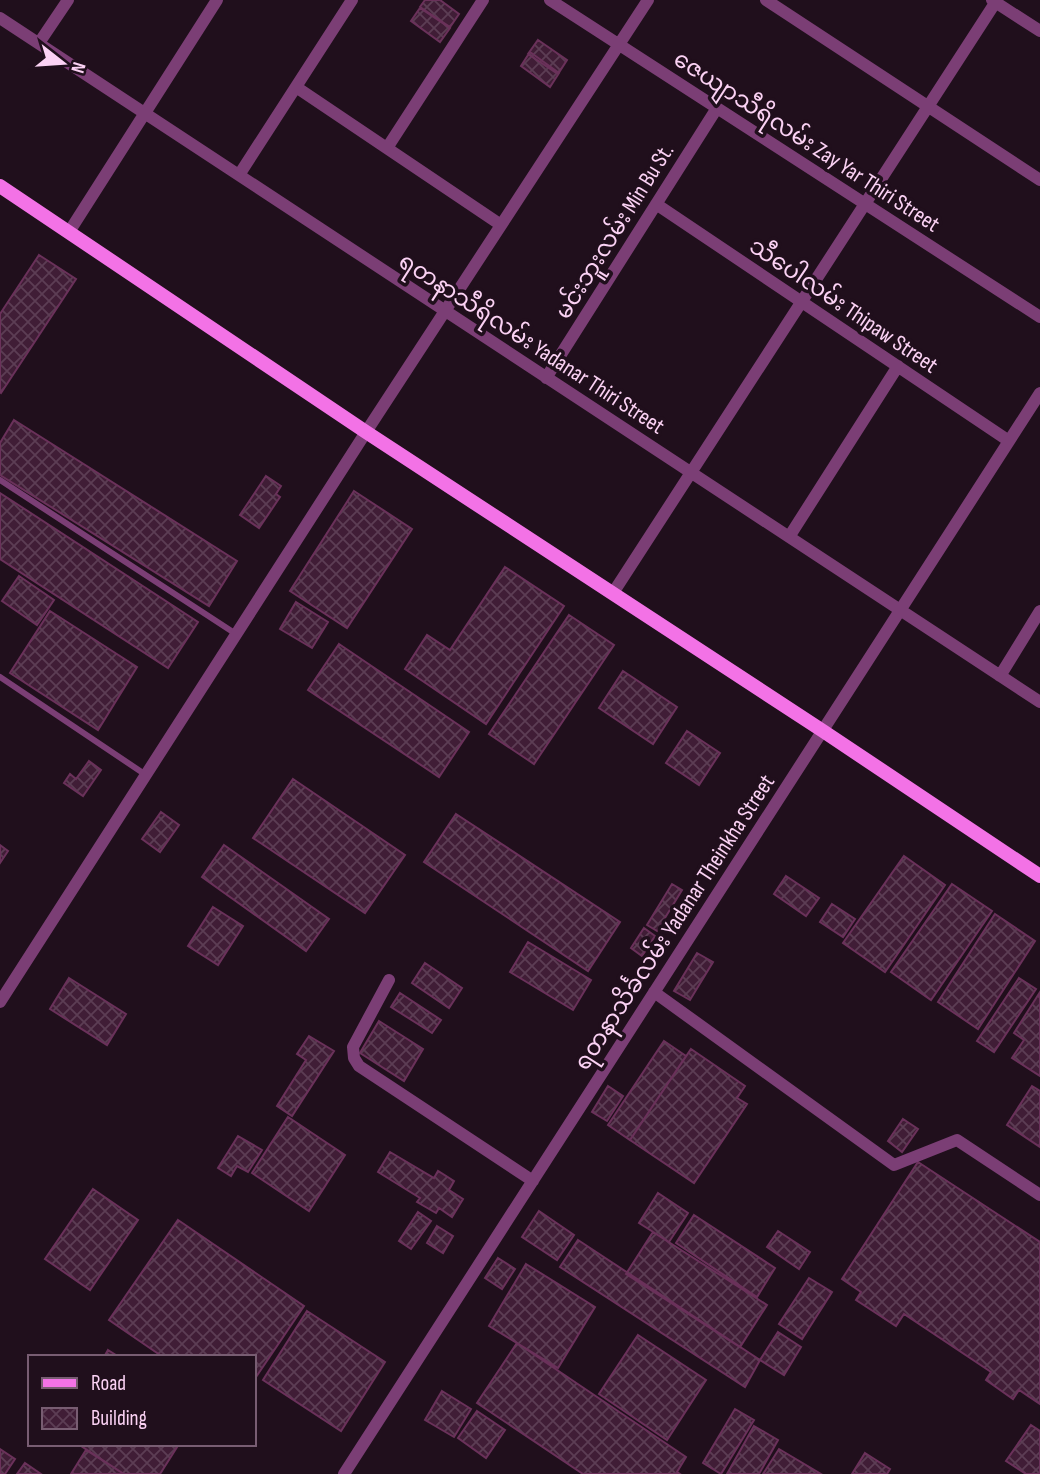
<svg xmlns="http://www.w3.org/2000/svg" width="1040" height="1474" font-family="'Sofia Sans Condensed','Noto Sans Myanmar',sans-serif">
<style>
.building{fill:url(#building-cross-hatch);stroke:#6a315a;stroke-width:2}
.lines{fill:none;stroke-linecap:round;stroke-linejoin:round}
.lane{stroke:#7b3e75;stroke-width:6}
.street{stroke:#7b3e75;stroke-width:12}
.secondary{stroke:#f372e6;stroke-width:14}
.labels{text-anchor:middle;stroke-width:7;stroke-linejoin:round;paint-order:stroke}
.street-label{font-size:23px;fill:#fbd2f4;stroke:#200f1c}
</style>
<defs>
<pattern id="building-cross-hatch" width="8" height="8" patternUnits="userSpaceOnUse" patternTransform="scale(1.75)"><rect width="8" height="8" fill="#401d36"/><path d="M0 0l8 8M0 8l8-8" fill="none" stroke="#5c3d54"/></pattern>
</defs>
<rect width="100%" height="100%" fill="#200f1c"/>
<!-- building -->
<path class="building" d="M425 0H440L459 14 450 27 420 7Z
M420 8 450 28 440 42 411 21Z
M538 40 567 60 558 74 528 54Z
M530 52 559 73 550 87 521 66Z
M39 255 76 279 1 393 0 392V314Z
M14 420 237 561 209 606 0 475V443Z
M266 476 281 486 276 494 280 497 259 528 240 515Z
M354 491 412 529 347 628 290 591Z
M0 493 198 622 168 668 0 559Z
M505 567 564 606 486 724 405 669 427 635 450 650Z
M19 576 54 600 37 625 2 601Z
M296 602 328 622 312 648 280 629Z
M50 611 137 667 98 730 10 673Z
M569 615 614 645 534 764 489 734Z
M339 644 469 732 439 777 308 690Z
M623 671 677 707 653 744 599 708Z
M687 731 720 753 699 785 666 763Z
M89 761 101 770 83 796 64 783 70 774 76 779Z
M293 779 405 855 365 913 253 838Z
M161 812 179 825 160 852 142 839Z
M456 814 620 922 588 971 424 862Z
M0 845 8 851 0 863Z
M224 845 329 919 306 951 202 877Z
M904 856 945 885 885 972 843 943Z
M786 876 819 898 806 916 774 894Z
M672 884 682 890 657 931 647 925Z
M952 884 992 911 931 1000 891 972Z
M832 904 855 919 843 937 820 922Z
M213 907 243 926 218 965 188 946Z
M995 914 1035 941 978 1029 938 1002Z
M644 928 655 936 642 956 631 948Z
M528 942 591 980 573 1010 510 972Z
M697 953 713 962 690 1000 674 991Z
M425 963 462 988 449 1008 412 983Z
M69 978 126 1014 107 1045 50 1009Z
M1019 978 1036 989 994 1052 977 1041Z
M1040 992V1076L1012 1058 1024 1040 1014 1033Z
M400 993 441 1020 432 1033 391 1007Z
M379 1021 423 1049 404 1081 360 1053Z
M309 1036 334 1051 292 1116 277 1106 306 1060 297 1054Z
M664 1041 686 1056 630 1140 608 1125Z
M691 1049 745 1086 737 1098 747 1104 694 1183 630 1140Z
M608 1086 623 1096 607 1121 592 1112Z
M1032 1086 1040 1091V1147L1007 1125Z
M288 1117 345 1155 309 1211 252 1173Z
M903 1119 918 1129 902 1152 888 1141Z
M238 1136 262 1150 248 1172 237 1166 231 1176 218 1168Z
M390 1152 434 1178 438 1171 454 1181 449 1190 463 1199 452 1217 439 1208 436 1213 417 1202 420 1198 378 1172Z
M918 1162 1040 1242V1404L1019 1390 1013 1399 986 1380 991 1372 904 1314 896 1326 856 1300 861 1292 842 1279Z
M93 1189 138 1220 90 1290 45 1259Z
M658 1193 688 1213 669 1242 639 1223Z
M539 1211 574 1235 557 1260 522 1237Z
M418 1212 431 1221 411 1249 399 1241Z
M694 1215 775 1268 757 1297 676 1243Z
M178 1220 304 1306 254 1380V1357H163L109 1320Z
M437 1226 453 1236 443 1253 427 1243Z
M778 1231 810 1252 799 1269 767 1247Z
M653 1232 767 1305 740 1347 626 1274Z
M578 1240 760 1360 745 1387 560 1267Z
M498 1258 515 1269 502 1289 485 1278Z
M526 1264 595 1307 558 1368 489 1326Z
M809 1278 832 1292 802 1339 779 1324Z
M307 1311 385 1362 341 1431 263 1380Z
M778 1332 801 1347 784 1375 760 1360Z
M638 1335 706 1380 667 1440 599 1394Z
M517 1343 686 1457 677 1472 680 1474H583L477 1403Z
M108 1350 119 1357H104Z
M442 1391 471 1409 454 1437 425 1420Z
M735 1409 754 1420 721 1474 703 1463Z
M477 1411 505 1430 486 1458 458 1438Z
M1031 1425 1040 1431V1474H1026L1006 1461Z
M754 1426 778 1440 759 1474H727Z
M78 1444H179L160 1474H124Z
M0 1449 15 1459 5 1474H0Z
M779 1449 821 1474H763Z
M86 1450 124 1474H71Z
M865 1453 890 1469 887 1474H852Z
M25 1463 41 1474H17Z"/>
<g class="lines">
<!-- lane -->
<path class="lane" d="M0 480 236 634
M0 677 146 775"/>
<!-- street -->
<path class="street" d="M550 0 1040 317
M766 0 1040 180
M992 0 1040 31
M0 18 1040 702
M39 43 68 0
M296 87 501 225
M387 148 483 0
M239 175 352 0
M656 204 1009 441
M69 232 217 0
M546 378 717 108
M789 537 898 366
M613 593 997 0
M1000 676 1040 611
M389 980 353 1047 354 1058 359 1066 533 1181
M654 992 894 1165 957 1140 1040 1195
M0 1002 366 432 648 0
M344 1474 1040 393"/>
<!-- secondary -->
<path class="secondary" d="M0 186 366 432 823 731 1040 876"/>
</g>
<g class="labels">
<!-- street labels -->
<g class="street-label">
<text transform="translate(807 141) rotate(33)" y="8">ဇေယျာသီရိလမ်း Zay Yar Thiri Street</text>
<text transform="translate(614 231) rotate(-58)" y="8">မင်းဘူးလမ်း Min Bu St.</text>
<text transform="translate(844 305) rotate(34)" y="8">သီပေါလမ်း Thipaw Street</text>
<text transform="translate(532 343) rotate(33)" y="8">ရတနာသီရိလမ်း Yadanar Thiri Street</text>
<text transform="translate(674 922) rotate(-57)" y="8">ရတနာသိင်္ခလမ်း Yadanar Theinkha Street</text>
</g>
</g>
<!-- legend -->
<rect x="28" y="1355" width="228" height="91" fill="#200f1c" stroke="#785d72" stroke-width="2"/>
<rect x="42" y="1378" width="35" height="10" fill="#f372e6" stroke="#785d72" stroke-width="2"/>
<text x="91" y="1390" font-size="21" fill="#fbd2f4">Road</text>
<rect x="42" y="1408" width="35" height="21" fill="url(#building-cross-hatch)" stroke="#785d72" stroke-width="2"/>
<text x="91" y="1425" font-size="21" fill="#fbd2f4">Building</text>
<!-- north arrow -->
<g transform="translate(63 63) rotate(107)" stroke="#200f1c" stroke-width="5" paint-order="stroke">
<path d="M0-5L12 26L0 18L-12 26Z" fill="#fbd2f4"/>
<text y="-10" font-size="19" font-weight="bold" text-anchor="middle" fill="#fbd2f4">N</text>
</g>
</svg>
